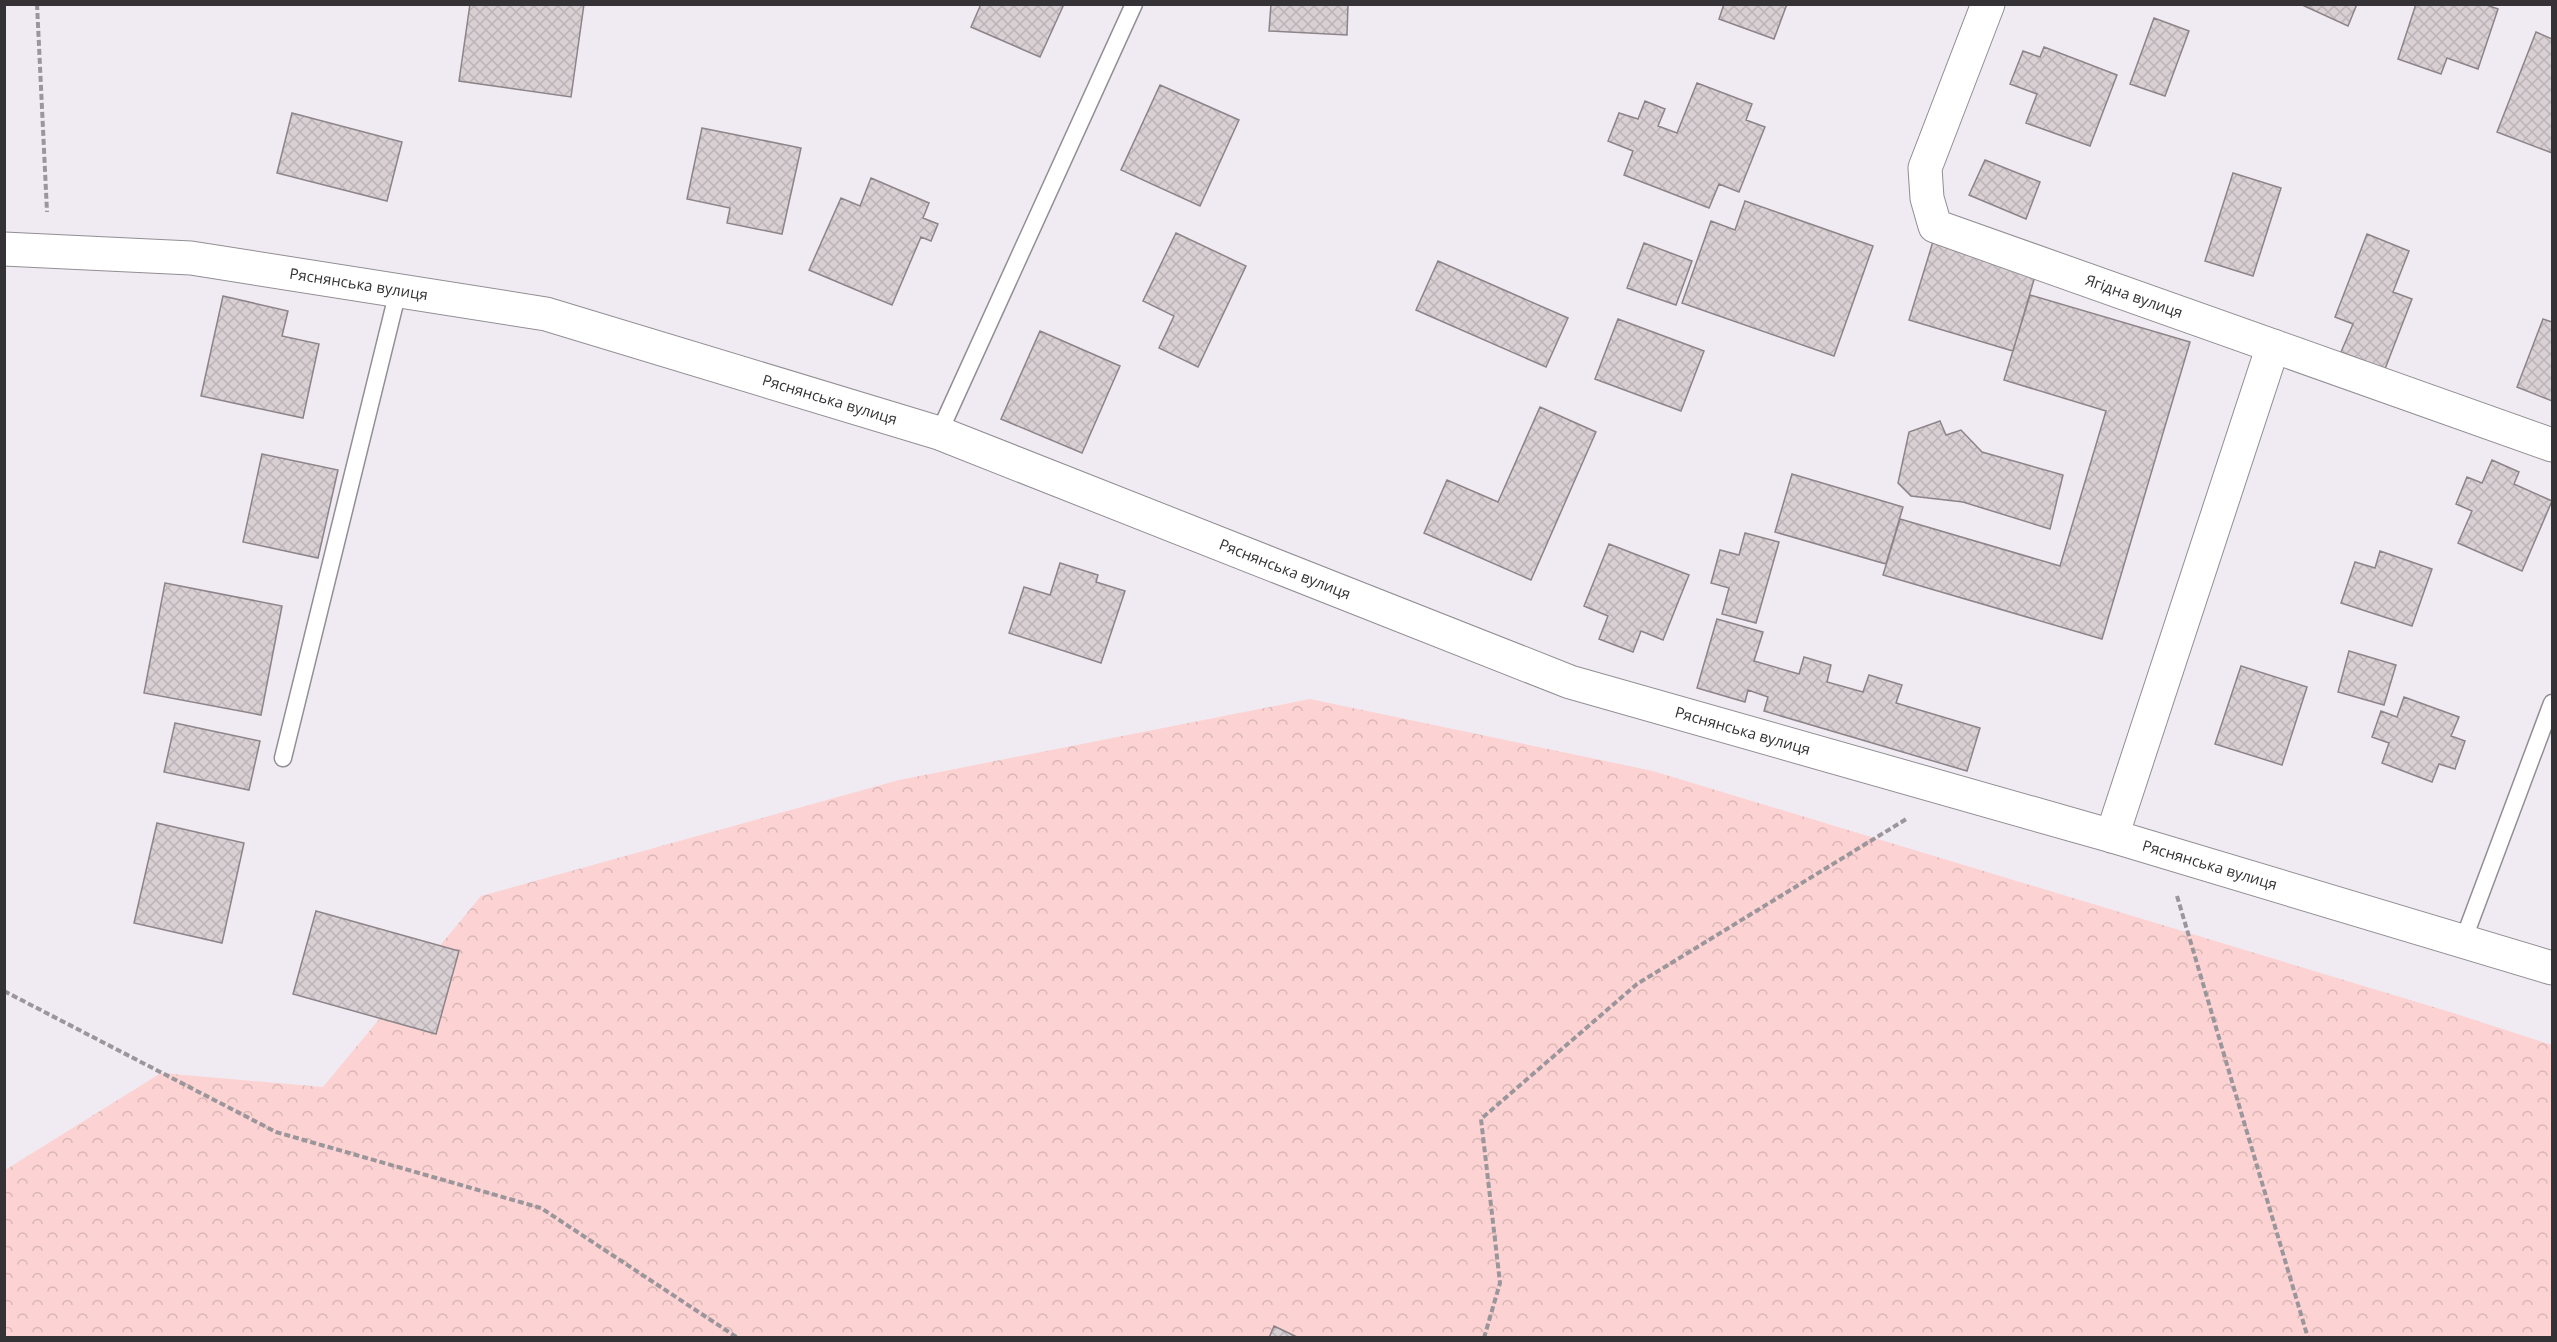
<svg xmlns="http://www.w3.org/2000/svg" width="2557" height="1342" font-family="'Open Sans',sans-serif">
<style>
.forest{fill:url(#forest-crowns)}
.building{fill:url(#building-cross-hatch);stroke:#8c8488;stroke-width:1.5}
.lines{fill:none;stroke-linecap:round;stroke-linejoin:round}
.service-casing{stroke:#928e94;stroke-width:19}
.minor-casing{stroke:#928e94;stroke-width:35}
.path{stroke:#9a969b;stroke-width:4;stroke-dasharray:6 3;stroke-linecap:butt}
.service{stroke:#fff;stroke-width:16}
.minor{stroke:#fff;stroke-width:33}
.labels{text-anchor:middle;stroke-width:6;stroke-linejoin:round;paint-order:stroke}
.street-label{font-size:15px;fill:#343234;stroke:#fdf9ff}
</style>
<defs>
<pattern id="forest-crowns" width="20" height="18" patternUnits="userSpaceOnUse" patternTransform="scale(1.5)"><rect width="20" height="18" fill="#fcd3d2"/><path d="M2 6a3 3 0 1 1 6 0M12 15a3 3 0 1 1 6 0" fill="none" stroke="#d9b6b5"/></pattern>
<pattern id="building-cross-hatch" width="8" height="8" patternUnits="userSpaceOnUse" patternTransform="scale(1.5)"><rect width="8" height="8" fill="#d9d0d4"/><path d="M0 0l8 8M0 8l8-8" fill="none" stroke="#bbb3b7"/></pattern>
</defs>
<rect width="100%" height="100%" fill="#f0ebf2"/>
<!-- forest -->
<path class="forest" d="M1310 699 1653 771 2450 1012 2552 1045V1337L5 1338V1170L161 1073 323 1087 481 896 899 780Z"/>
<!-- building -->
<path class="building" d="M470 4H584L571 97 459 81Z
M981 4H1064L1040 57 971 27Z
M1271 4H1348L1347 35 1269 31Z
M1724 4H1787L1774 39 1719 19Z
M2300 4H2357L2348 26Z
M2416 4H2484L2498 9 2478 69 2447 58 2441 74 2398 59Z
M2154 18 2189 31 2165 96 2130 84Z
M2536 32 2552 39V153L2497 132Z
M2044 47 2117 75 2090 146 2026 123 2037 94 2010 84 2023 51 2040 57Z
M1697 83 1752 104 1746 120 1765 127 1739 192 1719 184 1709 208 1624 175 1633 151 1608 141 1619 113 1638 119 1645 101 1665 109 1658 126 1677 133Z
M1160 85 1239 120 1200 206 1121 170Z
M292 113 402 142 387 201 277 173Z
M702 128 801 148 782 234 727 223 730 208 687 199Z
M1985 160 2040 182 2026 219 1969 195Z
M2233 173 2281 188 2253 276 2205 261Z
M871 178 929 203 923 218 938 224 931 241 921 237 892 305 809 270 841 198 860 206Z
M1745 201 1873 246 1834 356 1682 303 1711 221 1735 230Z
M1176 233 1246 266 1198 367 1159 348 1174 316 1143 301Z
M2367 234 2409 251 2393 292 2412 299 2385 369 2341 352 2353 324 2335 317Z
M1935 235 2038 266 2013 351 1909 320Z
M1644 243 1692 261 1676 305 1627 288Z
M1438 261 1568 318 1546 367 1416 310Z
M2030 295 2190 342 2102 639 1883 575 1900 519 2060 566 2106 411 2004 380Z
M223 296 288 311 282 336 319 344 303 418 201 396Z
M1618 319 1704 351 1681 411 1595 379Z
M2543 319 2552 322V401L2517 387Z
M1040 331 1120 366 1082 453 1001 419Z
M1540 407 1596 432 1531 580 1424 533 1447 480 1498 502Z
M1940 421 1946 435 1961 430 1982 452 2063 475 2050 529 1963 502 1911 496 1898 483 1909 432Z
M262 454 338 470 318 558 243 542Z
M2492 460 2519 472 2514 484 2552 501 2522 571 2458 543 2472 511 2456 504 2467 477 2482 483Z
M1792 474 1903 507 1886 564 1775 532Z
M1745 533 1779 542 1756 623 1722 614 1729 588 1711 583 1720 550 1739 555Z
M1609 544 1689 575 1663 640 1641 631 1633 652 1599 639 1608 616 1584 606Z
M2380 551 2432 569 2412 626 2341 603 2355 562 2375 568Z
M1060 563 1098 575 1096 582 1125 591 1101 663 1009 633 1024 587 1050 595Z
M165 583 282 606 261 715 144 693Z
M1717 619 1763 632 1754 661 1799 674 1804 657 1831 665 1827 682 1863 692 1869 675 1902 685 1896 703 1980 728 1967 771 1764 711 1768 697 1748 690 1745 702 1697 688Z
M2349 651 2396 665 2384 705 2338 692Z
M2241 666 2307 687 2282 765 2215 744Z
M2404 697 2459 717 2451 736 2465 741 2455 769 2439 764 2432 782 2382 763 2389 743 2372 737 2381 711 2397 717Z
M175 723 260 741 249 790 164 772Z
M157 823 244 843 222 943 134 923Z
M316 911 459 951 436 1034 293 994Z
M1274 1326 1299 1338H1269Z"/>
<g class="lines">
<!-- service casing -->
<g class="service-casing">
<path id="service" d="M939 433 1134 4
M283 758 398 291
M2463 941 2552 703"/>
</g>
<!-- minor casing -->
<g class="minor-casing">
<g id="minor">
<path id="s1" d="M1988 4 1925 168 1927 198 1935 226 2552 445"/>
<path id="s2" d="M4 249 191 258 546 314 939 433 1570 682 2112 836 2552 968"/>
<path d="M2112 836 2273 346"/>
</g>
</g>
<!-- path -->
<path class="path" d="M37 4 47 212
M2177 896 2308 1338
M4 991 276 1132 541 1208 738 1338
M1484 1338 1500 1283 1481 1119 1637 984 1908 818"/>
<!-- service -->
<use href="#service" class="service"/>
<!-- minor -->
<use href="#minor" class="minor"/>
</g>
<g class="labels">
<!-- street labels -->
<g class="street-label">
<text dy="5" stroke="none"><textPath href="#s2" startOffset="357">Ряснянська вулиця</textPath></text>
<text dy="5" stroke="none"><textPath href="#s1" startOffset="446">Ягідна вулиця</textPath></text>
<text dy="5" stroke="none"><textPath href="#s2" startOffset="843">Ряснянська вулиця</textPath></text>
<text dy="5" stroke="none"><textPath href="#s2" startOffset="1329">Ряснянська вулиця</textPath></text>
<text dy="5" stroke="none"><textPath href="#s2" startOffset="1815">Ряснянська вулиця</textPath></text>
<text dy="5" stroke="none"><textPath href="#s2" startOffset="2301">Ряснянська вулиця</textPath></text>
</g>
</g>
<!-- border -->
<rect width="2557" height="1342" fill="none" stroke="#343234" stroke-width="12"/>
</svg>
